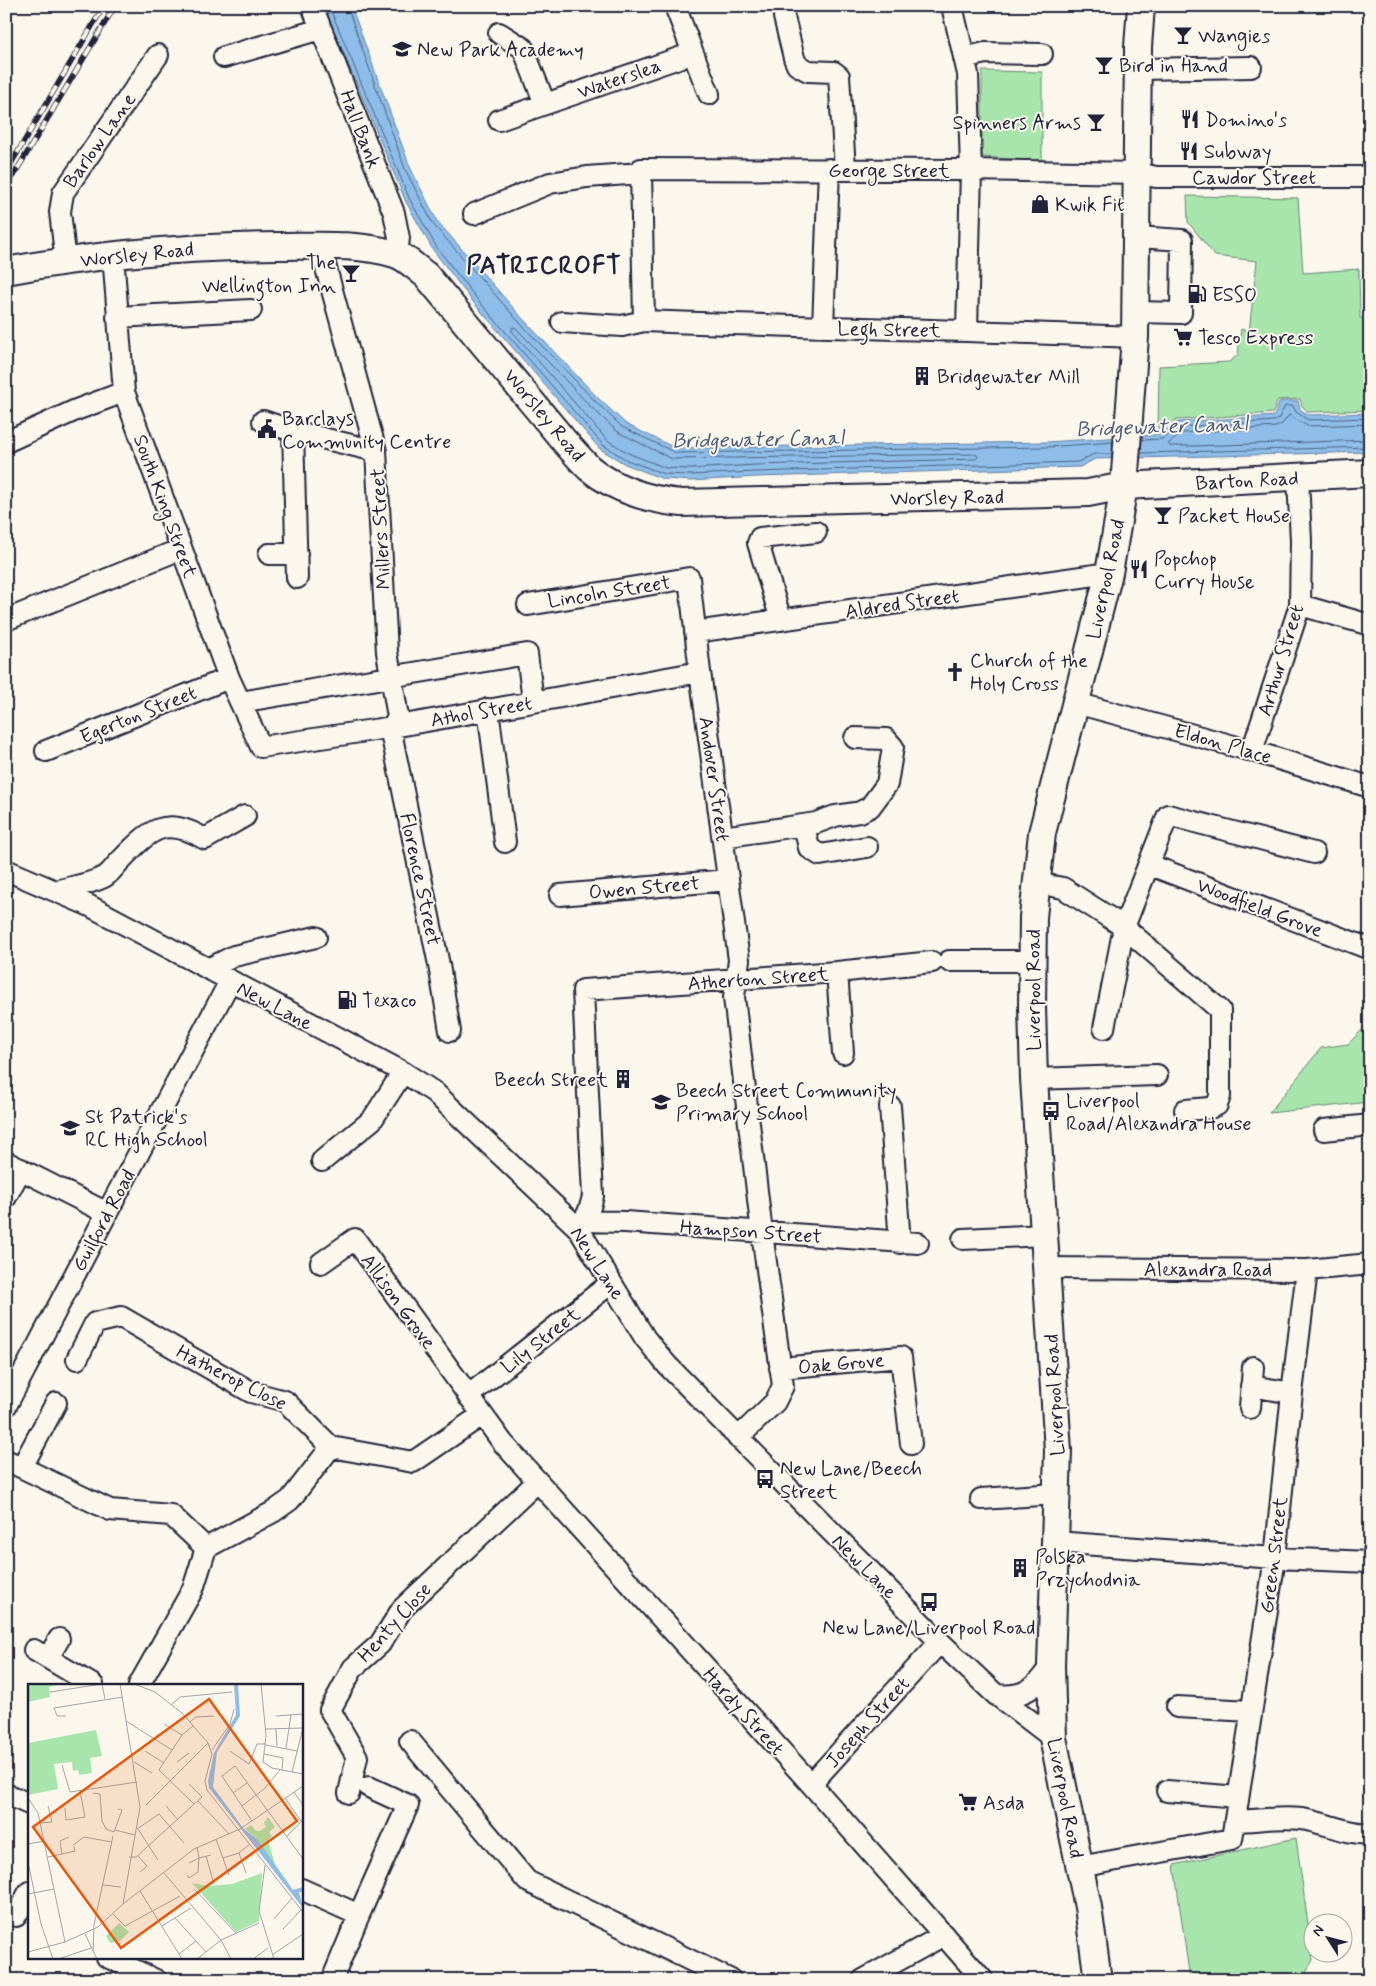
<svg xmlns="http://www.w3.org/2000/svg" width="1376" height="1986" font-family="Mynerve,sans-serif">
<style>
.green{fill:#a8e5ac;stroke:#658474}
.water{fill:#8dbde8;stroke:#627fa3}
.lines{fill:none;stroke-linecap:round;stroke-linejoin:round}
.shore{stroke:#4d6080;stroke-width:1}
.minor-casing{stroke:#22223b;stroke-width:24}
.major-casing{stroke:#22223b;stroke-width:30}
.minor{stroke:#fbf7ec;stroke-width:20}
.major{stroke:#fbf7ec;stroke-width:26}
.rail-casing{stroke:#22223b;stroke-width:5.5}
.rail{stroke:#fbf7ec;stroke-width:4;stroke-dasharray:11;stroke-linecap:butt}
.labels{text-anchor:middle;stroke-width:4;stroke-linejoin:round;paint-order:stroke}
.poi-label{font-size:20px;fill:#22223b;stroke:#fbf7ec;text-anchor:start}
.street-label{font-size:20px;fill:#22223b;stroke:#fbf7ec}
.water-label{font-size:21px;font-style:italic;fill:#475878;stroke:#fbf7ec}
.district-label{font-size:25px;font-weight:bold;letter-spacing:1px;fill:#22223b;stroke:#fbf7ec}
.inset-road{fill:none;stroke:#a4a2a5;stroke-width:1}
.view{fill:#e8590c;fill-opacity:0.15;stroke:#e8590c;stroke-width:2.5}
.inset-edge{fill:none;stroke:#22223b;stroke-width:2.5}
</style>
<rect width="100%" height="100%" fill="#fbf7ec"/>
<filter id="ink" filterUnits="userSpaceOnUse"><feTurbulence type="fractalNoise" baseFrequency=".02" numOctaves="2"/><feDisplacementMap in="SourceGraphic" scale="10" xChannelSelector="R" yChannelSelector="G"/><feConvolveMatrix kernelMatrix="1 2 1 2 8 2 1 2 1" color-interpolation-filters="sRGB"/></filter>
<g filter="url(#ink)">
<!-- green -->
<path class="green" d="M982 71 1042 72V161L982 157Z
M1187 196 1298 198 1303 273 1359 269 1360 318 1370 319V410L1308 412 1302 406 1300 399 1278 400 1273 413 1177 420 1158 432 1159 366 1229 362 1238 355 1241 329 1249 332 1257 261 1215 256 1188 222Z
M1370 1022V1102L1269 1113 1321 1048 1348 1044Z
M1296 1838 1313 1960 1301 1980H1190L1174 1865Z"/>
<!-- water -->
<path class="water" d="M324 6H351L410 167 437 221 523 319 598 398 626 424 675 448 1047 442 1153 435 1160 434 1178 422 1274 416 1280 401H1298L1300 409 1308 415 1370 413V452L1095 459 1080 467 757 477 691 481 663 479 625 464 600 449 473 302 433 250 406 202Z"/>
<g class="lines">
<!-- shore -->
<path class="shore" d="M329 6 410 200 437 248 477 299 603 445 627 460 664 474 690 475 756 472 1078 462 1094 454H1112
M347 6 405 169 433 224 519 322 595 401 622 427 676 453 1047 447 1113 442
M513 327 516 328 590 406 618 432 672 459 976 454 978 457 976 459 756 465 691 469 666 468 630 454 607 440 512 331Z
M1370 424 1307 426 1289 415 1282 424 1276 427 1182 433 1168 444 1170 446H1194L1370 440
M1142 440 1162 439 1180 427 1275 421 1279 418 1285 406H1293L1296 412 1308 420 1370 418
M1141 453 1370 447"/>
<!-- minor casing -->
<g class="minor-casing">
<path id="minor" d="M312 6 394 213 399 238 397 255
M952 6 968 74 971 170 967 330
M784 17 794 58 797 65 808 71 834 72 839 76 845 169
M499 33 523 48 545 104
M693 53 709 94
M224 57 321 29
M964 58 985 53 1042 54
M1139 69 1251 67
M499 120 693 53 675 6
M474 214 550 183 587 177 641 173
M320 246 376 451 387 652 398 717 393 727 392 737 439 965 450 1031
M113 255 124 392 229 678 261 747 393 727 700 672
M66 262 60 212 63 193 158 55
M1135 312 1181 313 1182 240 1137 237
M117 317 251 310
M644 321 641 169 971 170 1138 173 1156 177H1370
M562 322 622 326 644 321C807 327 971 330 1135 337
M823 327 829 169
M263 421 293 431 376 451
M293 431 297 578
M6 442 76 410 124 392
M269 554H297
M528 605 689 578 700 672 739 960 734 997 762 1233 783 1386 775 1402 738 1438
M1300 605 1370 625
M6 620 181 549
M781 620 758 543 760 538 816 532
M695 632 1109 573
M240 702 527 654 533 701
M1076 703 1252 751 1370 787
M488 709 505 842
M46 751 229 678
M1252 751 1300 605 1301 541 1298 478
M804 825 809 848 820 855 867 847
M723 837 816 823 835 816 860 812 870 807 887 784 893 747 886 739 855 738
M1150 865 1370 949
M6 870 88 905 403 1072 434 1092 578 1228 645 1338 667 1365 940 1642 994 1693 1053 1738
M1036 883 1063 888 1124 927 1168 815 1314 853
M56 891C71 887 90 884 104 877 110 874 115 866 120 861 150 830 164 815 205 839L245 816
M560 895 728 880
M949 961H1032
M208 969 234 956 316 937
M837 972 843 1053
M1104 1028 1124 927 1220 1010V1096L1217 1105 1210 1108 1185 1110
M1034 1079 1157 1075
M890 1106 900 1243
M1324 1130 1370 1125
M322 1161 372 1120 403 1072
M6 1162 107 1213
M6 1197 21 1169
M584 1221 625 1222 918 1243
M578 1228C587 1218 590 1209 593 1196L583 990 837 972 932 962
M963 1239 1043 1235
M321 1263 355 1239 503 1443 811 1784 983 1980
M1046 1268 1307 1270 1370 1264
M77 1359 95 1323 121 1317 251 1392 285 1401 331 1447 413 1462 482 1415
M780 1368 901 1357 911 1444
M1251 1386 1292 1393
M468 1396 611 1283
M6 1406 107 1213 230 981
M1250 1408 1253 1367
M6 1460 110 1510 171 1515 206 1548 193 1589 139 1685
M22 1467 56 1403
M981 1499 1056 1494
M1055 1542 1275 1558 1370 1562
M206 1548 273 1512 290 1500 331 1447
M34 1650 93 1685
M48 1658 59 1639
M996 1695C1025 1698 1036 1688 1051 1665
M1177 1707 1251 1711
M410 1741 527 1881 731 1980
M811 1784 940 1642
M1167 1791 1238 1797
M349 1793 357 1757 330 1710 353 1668 380 1644 402 1609 537 1482
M6 1794 29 1804
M1235 1821C1256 1821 1279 1816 1301 1819 1324 1822 1346 1834 1370 1834
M1079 1867 1232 1839 1275 1558 1292 1393 1307 1270
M301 1889 359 1915 332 1980
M359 1915 408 1805 369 1787
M16 1916 29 1892
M107 1957 156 1980
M863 1980 944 1935"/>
</g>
<!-- major casing -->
<g class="major-casing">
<path id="major" d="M6 271C96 254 187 247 278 246 316 246 357 243 395 254 406 257 417 269 426 275L565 442C573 451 581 460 589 468 615 489 649 500 682 503L1088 493 1124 486 1370 473
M1098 1980 1088 1907 1053 1738 1051 1665 1058 1451 1034 1079 1032 1007 1033 917 1042 833 1109 573 1124 486 1135 337 1138 47 1141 6"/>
</g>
<!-- minor -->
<use href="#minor" class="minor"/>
<!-- major -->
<use href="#major" class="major"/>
<!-- rail casing -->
<g class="rail-casing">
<path id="rail" d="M6 172 104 6
M6 188 115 6"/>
</g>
<!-- rail -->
<use href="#rail" class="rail"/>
</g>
</g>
<!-- icons -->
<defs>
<g id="bar-bare" transform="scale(1.5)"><path d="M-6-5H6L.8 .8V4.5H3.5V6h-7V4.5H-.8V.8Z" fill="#22223b" stroke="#fbf7ec" stroke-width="2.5" paint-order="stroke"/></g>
<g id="school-bare" transform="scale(1.5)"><path d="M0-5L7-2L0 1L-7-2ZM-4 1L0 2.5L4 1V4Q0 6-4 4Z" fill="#22223b" stroke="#fbf7ec" stroke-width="2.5" paint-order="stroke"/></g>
<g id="restaurant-bare" transform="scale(1.5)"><path d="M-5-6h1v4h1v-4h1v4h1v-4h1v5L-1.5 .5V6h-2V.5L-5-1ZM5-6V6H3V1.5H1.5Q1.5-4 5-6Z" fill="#22223b" stroke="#fbf7ec" stroke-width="2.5" paint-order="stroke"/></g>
<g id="shop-bare" transform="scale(1.5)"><path d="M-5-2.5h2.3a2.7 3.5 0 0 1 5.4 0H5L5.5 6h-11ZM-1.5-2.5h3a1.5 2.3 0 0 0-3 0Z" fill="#22223b" stroke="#fbf7ec" stroke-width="2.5" paint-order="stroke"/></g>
<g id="fuel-bare" transform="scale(1.5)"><path d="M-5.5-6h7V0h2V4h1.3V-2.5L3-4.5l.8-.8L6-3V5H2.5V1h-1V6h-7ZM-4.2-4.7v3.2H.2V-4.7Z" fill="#22223b" stroke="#fbf7ec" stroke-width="2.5" paint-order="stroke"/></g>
<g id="supermarket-bare" transform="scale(1.5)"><path d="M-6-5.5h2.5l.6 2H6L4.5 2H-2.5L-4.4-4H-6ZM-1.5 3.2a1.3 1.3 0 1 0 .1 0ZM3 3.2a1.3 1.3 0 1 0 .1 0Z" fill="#22223b" stroke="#fbf7ec" stroke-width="2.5" paint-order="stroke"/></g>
<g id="building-bare" transform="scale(1.5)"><path d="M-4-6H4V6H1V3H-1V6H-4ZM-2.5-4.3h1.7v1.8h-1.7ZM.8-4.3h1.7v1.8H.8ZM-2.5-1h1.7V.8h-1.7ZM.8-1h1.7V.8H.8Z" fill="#22223b" stroke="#fbf7ec" stroke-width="2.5" paint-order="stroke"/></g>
<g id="civic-bare" transform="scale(1.5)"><path d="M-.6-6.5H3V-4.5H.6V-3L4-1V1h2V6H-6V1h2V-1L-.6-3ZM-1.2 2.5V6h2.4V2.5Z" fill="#22223b" stroke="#fbf7ec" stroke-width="2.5" paint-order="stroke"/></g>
<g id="church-bare" transform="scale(1.5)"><path d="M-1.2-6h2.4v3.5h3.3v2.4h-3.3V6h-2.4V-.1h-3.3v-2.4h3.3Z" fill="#22223b" stroke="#fbf7ec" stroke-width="2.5" paint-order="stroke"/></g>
<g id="bus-bare" transform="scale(1.5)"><path d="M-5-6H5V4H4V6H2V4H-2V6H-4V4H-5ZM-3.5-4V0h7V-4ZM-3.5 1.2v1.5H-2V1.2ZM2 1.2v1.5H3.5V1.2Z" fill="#22223b" stroke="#fbf7ec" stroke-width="2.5" paint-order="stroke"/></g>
</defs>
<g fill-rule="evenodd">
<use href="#bar-bare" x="1183" y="35"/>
<use href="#school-bare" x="402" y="49"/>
<use href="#bar-bare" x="1104" y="65"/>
<use href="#restaurant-bare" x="1190" y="119"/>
<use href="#bar-bare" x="1096" y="122"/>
<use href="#restaurant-bare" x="1189" y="151"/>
<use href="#shop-bare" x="1040" y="204"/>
<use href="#bar-bare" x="351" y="273"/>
<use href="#fuel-bare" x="1197" y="294"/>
<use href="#supermarket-bare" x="1183" y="337"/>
<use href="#building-bare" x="922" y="376"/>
<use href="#civic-bare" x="267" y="429"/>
<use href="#bar-bare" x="1163" y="515"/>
<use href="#restaurant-bare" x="1139" y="569"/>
<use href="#church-bare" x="955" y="672"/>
<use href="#fuel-bare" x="347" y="1000"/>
<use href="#building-bare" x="623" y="1079"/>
<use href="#school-bare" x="661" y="1102"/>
<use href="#bus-bare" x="1051" y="1111"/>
<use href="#school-bare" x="70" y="1128"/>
<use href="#bus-bare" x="765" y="1479"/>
<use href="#building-bare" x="1020" y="1568"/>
<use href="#bus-bare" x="929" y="1602"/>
<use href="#supermarket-bare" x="968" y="1802"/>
</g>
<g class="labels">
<!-- poi labels -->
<g class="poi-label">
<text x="1198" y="42">Wangies</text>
<text x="417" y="56">New Park Academy</text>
<text x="1119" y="72">Bird in Hand</text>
<text x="1205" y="126">Domino's</text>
<text x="1081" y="129" text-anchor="end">Spinners Arms</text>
<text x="1204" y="158">Subway</text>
<text x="1055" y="211">Kwik Fit</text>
<text x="336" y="269" text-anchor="end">The<tspan x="336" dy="23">Wellington Inn</tspan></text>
<text x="1212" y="301">ESSO</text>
<text x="1198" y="344">Tesco Express</text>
<text x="937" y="383">Bridgewater Mill</text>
<text x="282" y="425">Barclays<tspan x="282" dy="23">Community Centre</tspan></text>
<text x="1178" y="522">Packet House</text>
<text x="1154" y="565">Popchop<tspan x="1154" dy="23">Curry House</tspan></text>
<text x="970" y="667">Church of the<tspan x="970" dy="23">Holy Cross</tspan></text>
<text x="362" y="1007">Texaco</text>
<text x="608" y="1086" text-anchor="end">Beech Street</text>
<text x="676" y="1097">Beech Street Community<tspan x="676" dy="23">Primary School</tspan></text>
<text x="1066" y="1107">Liverpool<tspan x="1066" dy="23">Road/Alexandra House</tspan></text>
<text x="85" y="1123">St Patrick's<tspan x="85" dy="23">RC High School</tspan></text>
<text x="780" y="1475">New Lane/Beech<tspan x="780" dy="23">Street</tspan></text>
<text x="1035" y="1563">Polska<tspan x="1035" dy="23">Przychodnia</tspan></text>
<text x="929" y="1634" text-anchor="middle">New Lane/Liverpool Road</text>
<text x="983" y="1809">Asda</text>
</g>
<!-- street labels -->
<g class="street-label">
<text transform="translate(619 78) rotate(-19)" y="7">Waterslea</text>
<text transform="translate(361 129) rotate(69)" y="7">Hall Bank</text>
<text transform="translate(99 140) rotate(-55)" y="7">Barlow Lane</text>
<text x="889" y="177">George Street</text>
<text x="1254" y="184">Cawdor Street</text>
<text transform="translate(137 254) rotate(-6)" y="7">Worsley Road</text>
<text transform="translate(889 329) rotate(1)" y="7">Legh Street</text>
<text transform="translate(545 415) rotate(50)" y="7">Worsley Road</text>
<text transform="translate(1247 480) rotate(-3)" y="7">Barton Road</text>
<text transform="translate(947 497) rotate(-1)" y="7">Worsley Road</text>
<text transform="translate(166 506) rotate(70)" y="7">South King Street</text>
<text transform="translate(380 529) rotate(-93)" y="7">Millers Street</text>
<text transform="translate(1105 579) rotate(-78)" y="7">Liverpool Road</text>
<text transform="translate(609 591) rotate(-9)" y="7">Lincoln Street</text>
<text transform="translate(902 603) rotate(-8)" y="7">Aldred Street</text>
<text transform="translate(1280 660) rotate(-73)" y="7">Arthur Street</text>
<text transform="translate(481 711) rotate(-10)" y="7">Athol Street</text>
<text transform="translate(138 714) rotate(-22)" y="7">Egerton Street</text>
<text transform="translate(1223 743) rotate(16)" y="7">Eldon Place</text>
<text transform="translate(715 779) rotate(82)" y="7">Andover Street</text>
<text transform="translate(421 879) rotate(78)" y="7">Florence Street</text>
<text transform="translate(644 887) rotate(-5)" y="7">Owen Street</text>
<text transform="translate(1260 907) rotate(21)" y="7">Woodfield Grove</text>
<text transform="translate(758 978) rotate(-4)" y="7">Atherton Street</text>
<text transform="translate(1033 990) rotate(-90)" y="7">Liverpool Road</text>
<text transform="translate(275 1005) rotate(28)" y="7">New Lane</text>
<text transform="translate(103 1220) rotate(-62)" y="7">Guilford Road</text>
<text transform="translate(751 1231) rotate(4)" y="7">Hampson Street</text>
<text transform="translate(598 1263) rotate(57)" y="7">New Lane</text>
<text x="1208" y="1276">Alexandra Road</text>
<text transform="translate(399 1301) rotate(54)" y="7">Allison Grove</text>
<text transform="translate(540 1340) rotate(-38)" y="7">Lily Street</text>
<text transform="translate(841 1363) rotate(-5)" y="7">Oak Grove</text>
<text transform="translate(232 1377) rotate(27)" y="7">Hatherop Close</text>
<text transform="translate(1054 1395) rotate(-93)" y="7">Liverpool Road</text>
<text transform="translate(1273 1555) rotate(-83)" y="7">Green Street</text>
<text transform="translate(865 1566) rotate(45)" y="7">New Lane</text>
<text transform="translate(394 1622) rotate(-48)" y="7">Henty Close</text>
<text transform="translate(744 1711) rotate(48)" y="7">Hardy Street</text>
<text transform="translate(867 1722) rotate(-48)" y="7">Joseph Street</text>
<text transform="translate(1066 1798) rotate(79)" y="7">Liverpool Road</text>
</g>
<!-- water labels -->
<g class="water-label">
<text transform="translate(1162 426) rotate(-2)" y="7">Bridgewater Canal</text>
<text transform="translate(758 439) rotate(-1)" y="7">Bridgewater Canal</text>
</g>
<!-- district labels -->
<g class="district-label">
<text x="544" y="273">PATRICROFT</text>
</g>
</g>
<!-- overview -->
<g transform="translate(28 1684)">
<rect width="275" height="275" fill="#fbf7ec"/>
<path d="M0 0H33L21 3 22 13 0 18ZM68 46 74 72 62 74 64 89 51 91 50 86 45 87 44 78 26 80 30 105 0 111V59ZM240 133 247 143 241 148 244 152 240 156 248 184 228 154 217 145 223 141 228 147H232L238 143 236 139ZM234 189 231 237 208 248 164 199 180 202 204 200ZM91 239 101 248 92 257 82 259 78 252Z" fill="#a8e5ac"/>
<path d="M206 0H210L212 32 189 68 185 103 216 145 229 155 265 206 275 203V208H271L275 224 181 104 180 97 186 69 208 31Z" fill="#8dbde8"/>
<path class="inset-road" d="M74 0 77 15M92 0 112 123 95 220M106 0 127 8 154 29 180 59 184 70 177 97 179 106 275 228M233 0 238 51 235 78 244 84 275 90M22 8 74 0M143 21 152 13 204 8M38 32H29L26 24 95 13M248 32 275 30M98 37 144 66M162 38 168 33 186 32M136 40 154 51M165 42 154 51 131 86 166 120M238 45 275 44M248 45 249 62M238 61 269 67M258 64 263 31M184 66 202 40 206 25M117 67 136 79M202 67 221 80 229 60H238M236 70 255 74 254 86M106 78 124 89M149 78 161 69M34 81 42 108 109 98M264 88 275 44M266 108 275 121M65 109 72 110 74 137 78 145 86 148 94 126 90 125M205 109 219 99M0 114 10 129 37 258M257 114 273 137M170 117 201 150M118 121 180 59M138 122 150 136M214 122 236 105 252 86M37 124 38 136 57 133 52 107M224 137 194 92 207 82 275 175M12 139 24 138 20 122M109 145 131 130 156 159M110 145 130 176M87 146 107 151M258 153 274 137M188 155 201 191M0 160 16 157M45 161 56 153 84 158M169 163 171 174 183 171M211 169 218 189M34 170 47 167 46 162M110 172 119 182 112 188M178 172 186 200M20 173 34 170 32 157 41 153M101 173H108L174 113 161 100M195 174 211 169 222 160M0 178 13 240 25 275M237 181 231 227 246 275M136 189 193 256 203 275M159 191 161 194 170 188 171 174 161 179M75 201 93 203M166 205 208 249M112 207 154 275M0 210 26 205M85 230 97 242 152 212M147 234 178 268M246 235 264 214M134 242 163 224M255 245 273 226M57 250 69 275M193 256 231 239M65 267 66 241 85 152M0 268 37 258 70 243 95 220 166 165 212 145 275 102M151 270 168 257M244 271 275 250M30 275 63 264M169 275 193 256M225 275 240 264"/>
<path class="view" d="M181 15 269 137 93 264 5 143Z"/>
<rect width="275" height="275" class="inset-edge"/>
</g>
<!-- margin -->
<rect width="1376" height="1986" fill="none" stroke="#fbf7ec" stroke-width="25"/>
<rect x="12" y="12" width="1351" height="1961" fill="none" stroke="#22223b" stroke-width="2" filter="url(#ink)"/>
<!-- north arrow -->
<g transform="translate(1328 1938) rotate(306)"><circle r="24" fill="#fbf7ec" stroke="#a4a2a5"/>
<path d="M0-4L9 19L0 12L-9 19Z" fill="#22223b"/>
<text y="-8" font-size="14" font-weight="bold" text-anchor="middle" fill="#22223b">N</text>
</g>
</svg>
